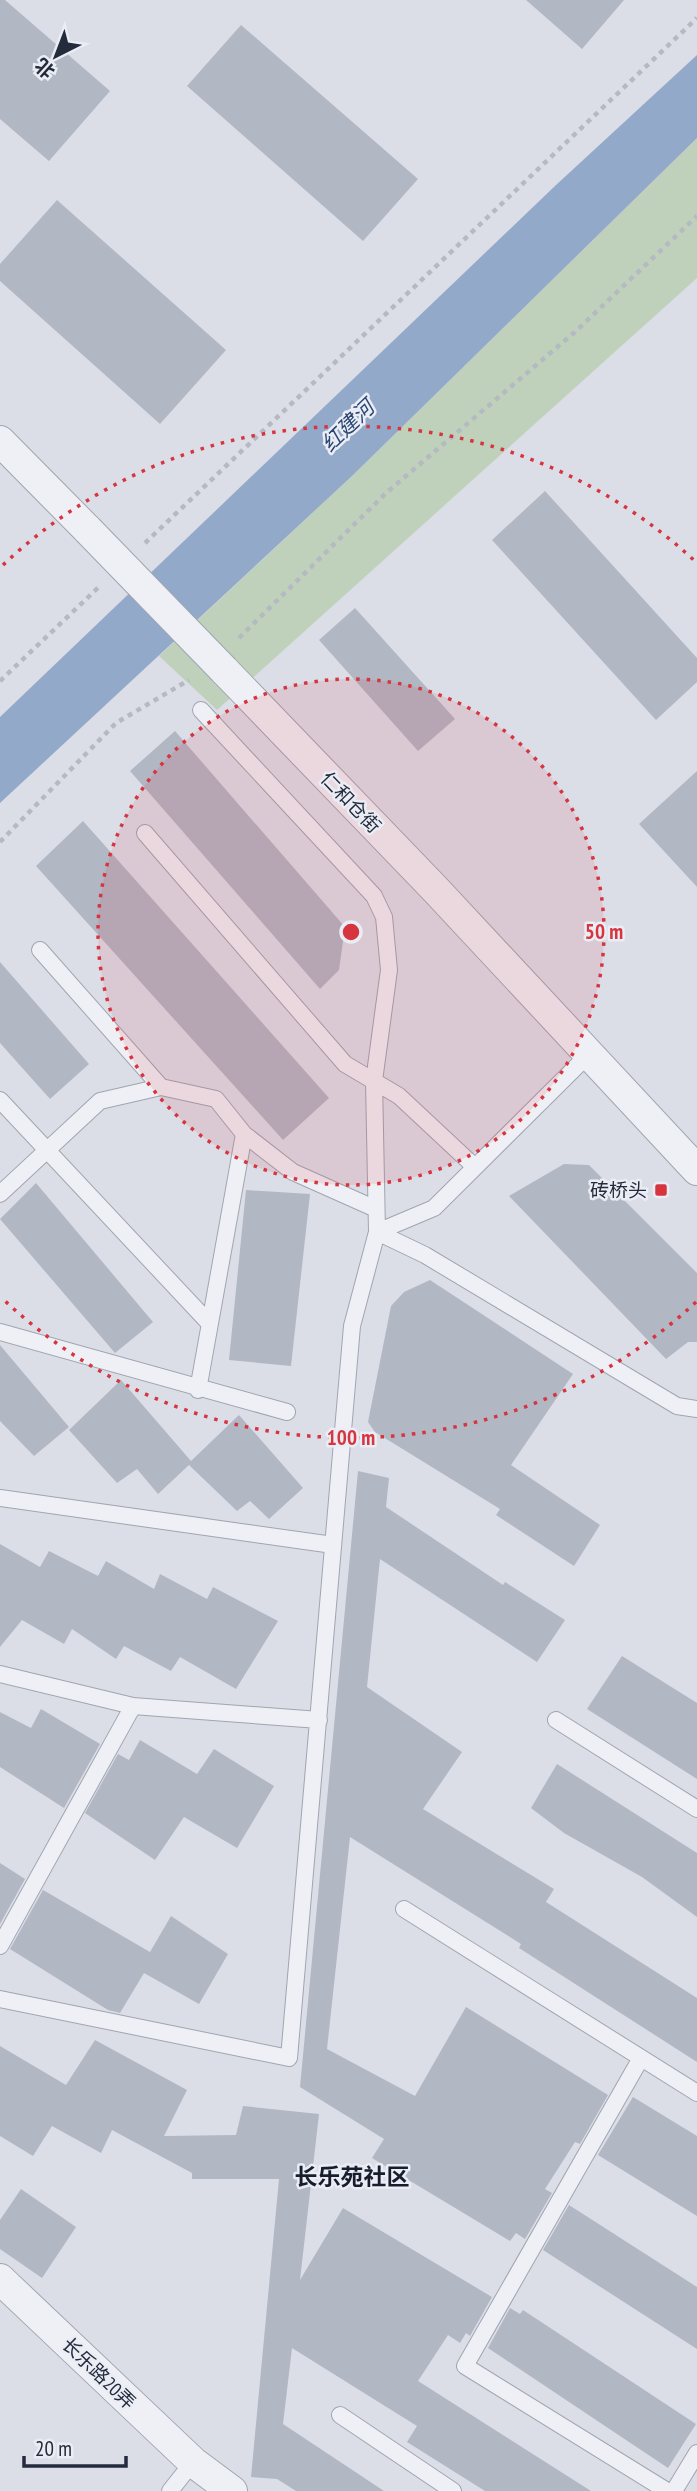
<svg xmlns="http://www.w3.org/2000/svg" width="697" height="2491" font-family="'PT Sans Narrow','Noto Sans SC',sans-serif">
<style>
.green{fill:#bfd1bb}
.water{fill:#93a9ca}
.building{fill:#b2b7c4}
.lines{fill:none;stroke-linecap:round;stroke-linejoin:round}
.lane-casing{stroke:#a0a5b1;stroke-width:18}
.street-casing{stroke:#a0a5b1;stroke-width:32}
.path{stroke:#b5b9c1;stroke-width:4.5;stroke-dasharray:5 5;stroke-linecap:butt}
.lane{stroke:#eef0f5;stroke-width:16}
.street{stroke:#eef0f5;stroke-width:30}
.street-bridge-casing{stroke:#a0a5b1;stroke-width:32;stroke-linecap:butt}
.street-bridge{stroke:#eef0f5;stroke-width:30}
.ring{fill:none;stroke:#d63540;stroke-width:3.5;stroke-dasharray:3.5 7}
.poi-dot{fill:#d63540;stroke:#eaedf4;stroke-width:2.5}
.labels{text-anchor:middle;stroke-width:5;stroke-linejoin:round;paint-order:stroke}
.street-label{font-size:19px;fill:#242b3d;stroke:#eaedf4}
.poi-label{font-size:19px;fill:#242b3d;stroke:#eaedf4;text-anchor:end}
.water-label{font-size:21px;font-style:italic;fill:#2c4673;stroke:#eaedf4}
.quarter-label{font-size:23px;font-weight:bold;fill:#171d2e;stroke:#eaedf4}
.centre{fill:#d63540;stroke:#eaedf4;stroke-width:3.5}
.ring-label{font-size:21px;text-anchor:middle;font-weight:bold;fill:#d63540;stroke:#eaedf4;stroke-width:5;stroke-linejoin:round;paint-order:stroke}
</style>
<rect width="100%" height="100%" fill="#dbdee7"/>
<!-- green -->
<path class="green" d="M697 138V278L217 710 159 656 352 476Z"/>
<!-- water -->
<path class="water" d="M697 55V138L352 476 0 803V717L556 185Z"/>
<!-- building -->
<path class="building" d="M0 0H5L110 91 49 161 0 119Z
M526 0H624L582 49Z
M241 25 418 179 363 241 187 86Z
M57 200 226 350 160 424 0 281V264Z
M545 491 697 658V682L656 720 492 540Z
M355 608 455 719 418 751 319 640Z
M175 731 345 927 339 970 320 989 130 771Z
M697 771V887L639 824Z
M83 821 329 1098 283 1140 36 866Z
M0 962 89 1064 50 1099 0 1043Z
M564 1164 589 1165 697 1273V1342H688L666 1359 509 1196Z
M36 1183 153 1322 115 1353 0 1219Z
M246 1190 310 1194 291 1366 229 1360Z
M430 1280 573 1374 511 1465 600 1525 574 1566 496 1515 500 1509 375 1432 368 1422 391 1306 404 1292Z
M0 1345 69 1427 34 1456 0 1421Z
M121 1380 191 1461 239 1415 303 1488 269 1519 250 1501 237 1511 189 1465 158 1494 137 1469 117 1483 69 1430Z
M358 1471 389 1478 386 1507 503 1585 505 1582 565 1620 537 1662 380 1559 367 1687 462 1752 423 1809 554 1889 546 1902 697 1998V2062L519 1948 521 1944 350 1837 327 2049 415 2096 466 2007 608 2095 580 2144 575 2142 545 2189 552 2193 525 2239 516 2233 510 2241 372 2158 384 2139 300 2087Z
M0 1544 40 1567 49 1551 98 1576 106 1561 154 1589 160 1574 207 1599 213 1587 278 1621 236 1689 180 1657 171 1671 124 1646 116 1659 72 1629 64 1644 22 1620 0 1647Z
M622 1656 697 1703V1779L587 1709Z
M41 1709 100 1744 64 1808 0 1767V1712L31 1728Z
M140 1740 197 1774 214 1749 274 1786 237 1848 184 1817 155 1860 85 1813 118 1754 129 1760Z
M557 1764 697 1853V1917L642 1877 564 1833 531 1808Z
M0 1863 25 1879 0 1924Z
M43 1890 150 1952 171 1916 228 1954 199 2004 144 1973 120 2013 108 2010 10 1949Z
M95 2040 187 2090 164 2136 236 2135 243 2106 319 2114 300 2280 343 2208 492 2297 470 2336 466 2333 460 2343 448 2335 418 2381 591 2491H485L407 2442 417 2426 292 2348 283 2424 384 2491H296L277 2479 251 2477 279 2179H192V2173L112 2130 101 2153 52 2126 33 2156 0 2136V2046L66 2085Z
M633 2097 697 2136V2216L598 2155Z
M21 2189 76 2227 42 2278 0 2249V2220Z
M569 2205 697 2287V2349L543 2250Z
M510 2308 520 2314 523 2310 696 2424 668 2468 488 2348Z"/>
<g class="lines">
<!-- lane casing -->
<g class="lane-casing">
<path id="lane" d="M145 833 345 1064 399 1096 475 1167
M40 950 161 1087
M0 1100 210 1324
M0 1194 100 1101 161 1087 216 1099 244 1134 293 1172 376 1209
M377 1232 425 1255 677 1406 697 1409
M377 1232 434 1208 589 1054
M0 1332 287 1412
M198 1390 244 1134
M0 1498 333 1545
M0 1674 133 1706 319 1720
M556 1720 697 1809
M404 1909 697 2093
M0 1946 133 1706
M0 1999 289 2058 352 1326 377 1232 374 1081 389 970 384 917 374 896 201 710
M641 2058 465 2366 667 2491
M340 2415 453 2491
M170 2491 193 2462
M674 2491 697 2453"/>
</g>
<!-- street casing -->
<g class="street-casing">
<path id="street" d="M0 441 88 530
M224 670 436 890 697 1170
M0 2279 193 2462 232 2491"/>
</g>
<!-- path -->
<path class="path" d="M145 543 697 18
M239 638 386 493 575 332 697 216
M0 681 101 585
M0 842 116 723 189 680"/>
<!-- lane -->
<use href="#lane" class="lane"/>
<!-- street -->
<use href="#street" class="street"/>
<!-- street-bridge casing -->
<g class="street-bridge-casing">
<path id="street-bridge" d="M88 530 224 670"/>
</g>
<!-- street-bridge -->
<use href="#street-bridge" class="street-bridge"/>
</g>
<!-- distance rings -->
<circle cx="351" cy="932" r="253" fill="#d63540" fill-opacity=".12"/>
<g class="ring">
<circle cx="351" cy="932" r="253"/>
<path d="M696 1302A506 506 0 0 1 3 1299M3 565A506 506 0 0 1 696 562"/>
</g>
<!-- markers -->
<rect class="poi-dot" x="654" y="1183" width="14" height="14" rx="3.5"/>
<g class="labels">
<!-- street labels -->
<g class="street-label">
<text transform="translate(351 802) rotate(46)" y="7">仁和仓街</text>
<text transform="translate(99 2373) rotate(44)" y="7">长乐路20弄</text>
</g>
<!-- poi labels -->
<g class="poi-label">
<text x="647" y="1197">砖桥头</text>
</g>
<!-- water labels -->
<g class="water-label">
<text transform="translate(348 426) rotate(-44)" y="7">红建河</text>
</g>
<!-- quarter labels -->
<g class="quarter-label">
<text x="352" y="2185">长乐苑社区</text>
</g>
</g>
<circle cx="351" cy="932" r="10" class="centre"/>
<g class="ring-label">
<text x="604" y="939">50 m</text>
<text x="351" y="1445">100 m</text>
</g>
<!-- north arrow -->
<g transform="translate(56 56) rotate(222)" stroke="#eaedf4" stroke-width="5" paint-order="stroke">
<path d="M0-5L12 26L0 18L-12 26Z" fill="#242b3d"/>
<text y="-10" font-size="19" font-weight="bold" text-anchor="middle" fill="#242b3d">北</text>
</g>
<!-- scale -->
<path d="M24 2456v10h102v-10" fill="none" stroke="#242b3d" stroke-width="3.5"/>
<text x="35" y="2456" font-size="21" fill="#242b3d" stroke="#eaedf4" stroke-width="5" paint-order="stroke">20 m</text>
</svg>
